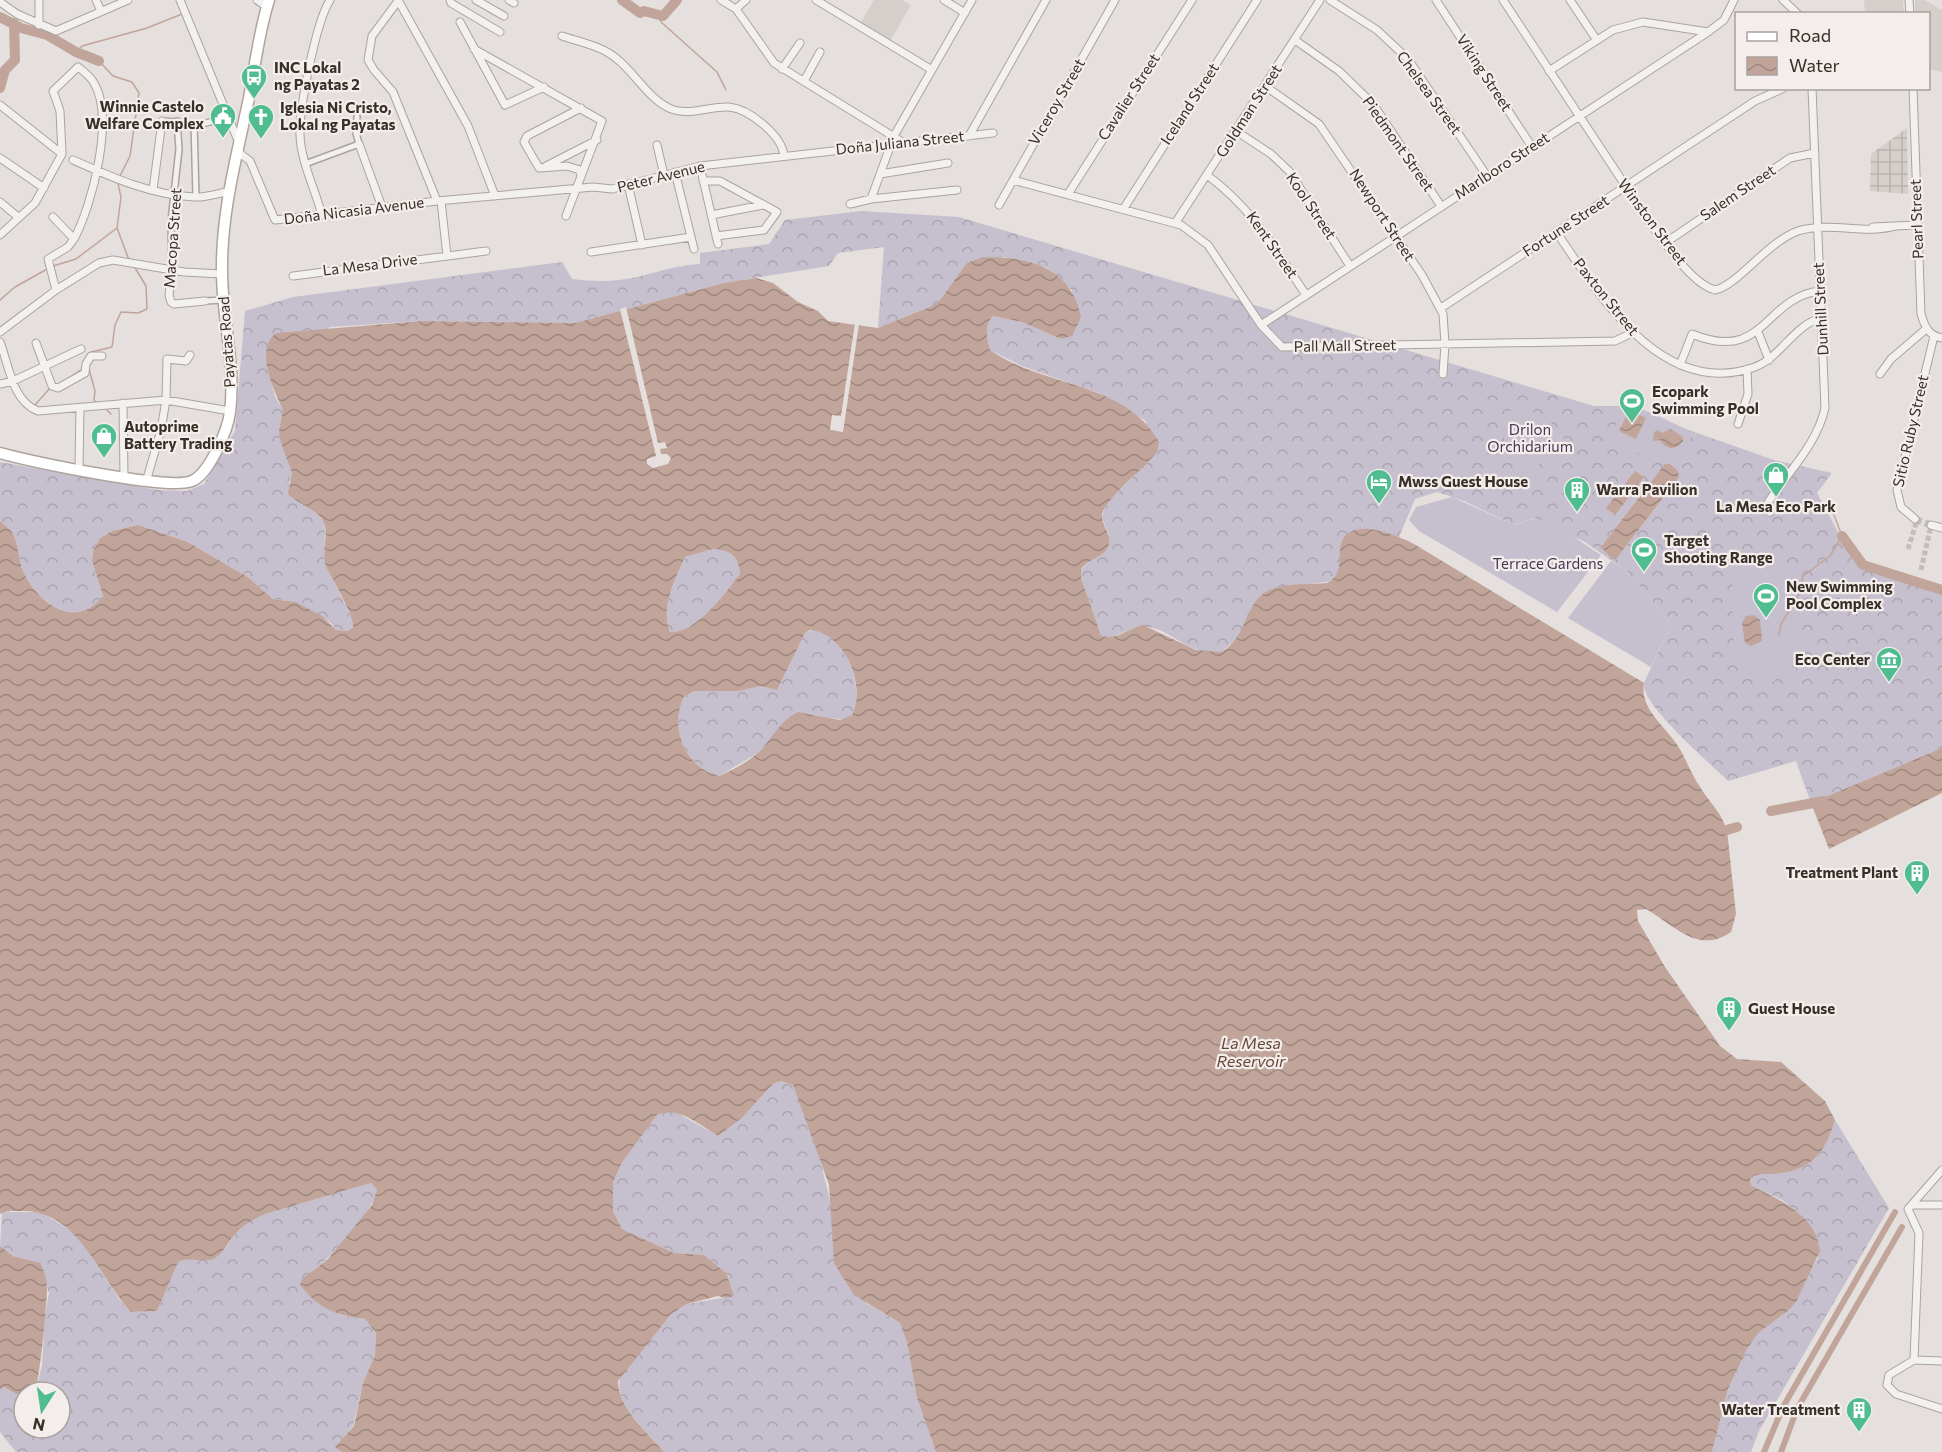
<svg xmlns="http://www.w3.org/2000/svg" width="1942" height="1452" font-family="Commissioner,sans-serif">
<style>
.built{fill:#d5cfcb}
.industrial{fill:url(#industrial-grid)}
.forest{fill:url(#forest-crowns);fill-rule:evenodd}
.garden{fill:#c6bfcd}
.water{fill:url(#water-waves);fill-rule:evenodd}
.pier{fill:#e5dfdd}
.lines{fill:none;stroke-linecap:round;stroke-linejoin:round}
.stream{stroke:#c1a59b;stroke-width:1.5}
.canal{stroke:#c1a59b;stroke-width:6}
.river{stroke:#c1a59b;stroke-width:10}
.pedestrian-tunnel{stroke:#c3bcb9;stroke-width:5;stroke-dasharray:5 2.5;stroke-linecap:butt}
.minor-tunnel{stroke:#c3bcb9;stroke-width:7;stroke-dasharray:7 3.5;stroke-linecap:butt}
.pedestrian-casing{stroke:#aba39f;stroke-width:8}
.minor-casing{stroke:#aba39f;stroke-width:9}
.primary-casing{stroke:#afa39d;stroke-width:13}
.pedestrian{stroke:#f3f1ef;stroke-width:5}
.minor{stroke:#f3f1ef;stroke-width:7}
.primary{stroke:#fff;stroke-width:10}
.labels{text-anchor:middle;stroke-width:4.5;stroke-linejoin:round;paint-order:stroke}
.poi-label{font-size:15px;font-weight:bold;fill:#392e28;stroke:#f3eeeb;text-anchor:start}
.street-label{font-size:15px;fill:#392e28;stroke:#f3eeeb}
.park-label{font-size:15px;fill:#473753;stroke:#f3eeeb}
.water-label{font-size:16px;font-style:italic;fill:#684637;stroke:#f3eeeb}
</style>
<defs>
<pattern id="industrial-grid" width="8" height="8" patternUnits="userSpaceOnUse" patternTransform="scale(1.5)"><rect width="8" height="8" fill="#d5cfcb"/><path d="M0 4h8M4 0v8" fill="none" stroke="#b8b2ae"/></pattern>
<pattern id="forest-crowns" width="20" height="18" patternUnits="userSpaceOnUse" patternTransform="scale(1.5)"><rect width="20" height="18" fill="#c6bfcd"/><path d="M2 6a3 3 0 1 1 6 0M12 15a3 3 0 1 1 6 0" fill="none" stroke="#aba4b0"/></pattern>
<pattern id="water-waves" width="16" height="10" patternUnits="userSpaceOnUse" patternTransform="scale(1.5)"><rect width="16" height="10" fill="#c1a59b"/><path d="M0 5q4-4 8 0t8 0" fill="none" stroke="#9e877e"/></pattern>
</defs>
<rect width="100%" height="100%" fill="#e5dfdd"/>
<!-- built -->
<path class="built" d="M874 0H902L911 5 889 43 860 24Z
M1864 0H1903L1904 13H1865Z
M1915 0H1924L1942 10V72L1929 69 1928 14 1915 13Z"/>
<!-- industrial -->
<path class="industrial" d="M1907 128 1908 194 1870 191 1871 154Z"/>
<!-- forest -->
<path class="forest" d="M862 211 959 217 1594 406H1636L1669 423 1774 460 1832 473 1817 493 1844 543 1863 565 1942 590V748L1811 803 1796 761 1728 781C1711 764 1640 704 1644 683L1671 624 1628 572 1585 542 1534 518 1514 525 1464 501 1437 492 1415 499 1399 537 1366 529 1343 540 1339 570 1334 579 1327 582 1288 586 1261 595 1236 640 1221 652C1189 657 1172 629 1147 627 1132 626 1122 635 1107 638L1101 635 1081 578V570L1093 558 1102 554 1109 535 1102 518 1105 505 1150 460 1146 421 1098 393 1022 366 990 350C987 338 984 324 993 316L1022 322 1061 339 1072 290 1047 268 1004 257 948 289 940 300 932 306 878 328 884 247 838 253 829 266 724 283 575 323 422 321 330 327 268 371 275 397 283 410 279 430 292 473 289 483 324 522C327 537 321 553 327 568 332 581 354 616 353 627L348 631 336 630 331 623 296 602 273 599 249 578 188 542 138 525 111 531 100 538 93 551 92 561 103 597C76 630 37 603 23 571 18 559 19 546 13 534 11 529 4 525 0 521V462L158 490 187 491 204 484 235 431 245 311 293 297 562 262 572 279C594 282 619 282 641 276 665 270 675 266 700 264V253L769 244 785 220ZM1679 477 1617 558 1601 547 1628 515Z
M713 549C731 550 739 557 740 574 725 593 696 634 670 632 660 607 675 581 685 557Z
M813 630C845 633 866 687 852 715 837 726 813 710 794 714L758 753 719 776C685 768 669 727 684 697L694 691 760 686 777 690 805 633Z
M781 1081 793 1085 817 1147 832 1209 866 1303 900 1323 907 1342 917 1398 936 1452H664C647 1431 609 1401 622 1373L671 1314 687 1304 733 1296 725 1273 704 1255 674 1253 622 1229 613 1211V1183L621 1164 657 1115 665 1111H674L718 1136 742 1118 773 1084Z
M1835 1120 1889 1208 1759 1431 1751 1452H1712L1728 1389 1747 1349 1757 1333 1783 1315 1818 1258 1800 1214 1782 1200 1751 1185 1750 1179C1756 1173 1764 1174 1773 1174 1809 1172 1825 1155 1835 1120Z
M371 1183 377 1190C375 1209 328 1262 312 1271L340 1315 365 1319 376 1333 375 1355 363 1383 353 1426 336 1447 342 1452H16L0 1432V1390L4 1387 16 1394H24V1428H60V1392H32L36 1389 42 1366 45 1315 49 1293 39 1263 13 1256 0 1246 2 1212H41L67 1228 81 1240 119 1299 131 1312 157 1311 177 1262C192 1255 209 1263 223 1251 227 1248 231 1240 234 1235 242 1225 253 1219 265 1214Z"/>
<!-- garden -->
<path class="garden" d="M1626 406C1643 406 1676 426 1694 432L1681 456H1644L1609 439Z
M1504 411C1541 411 1545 412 1567 443L1523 476 1504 448Z
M1452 497 1514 525C1521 524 1526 520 1533 519 1549 516 1587 547 1601 555L1557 612 1419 531 1409 520 1416 507Z
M1757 559 1781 568C1791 589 1814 640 1797 662 1789 671 1777 678 1768 686L1740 659 1733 639 1732 570Z
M1611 561 1628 572 1671 624 1651 667 1568 618Z"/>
<!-- water -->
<path class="water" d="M983 257C1028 257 1071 266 1081 317L1072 336 1061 339 1022 322 993 316C984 325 987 338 990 350 1040 386 1127 382 1159 442L1157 452 1150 460C1140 472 1101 503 1102 516 1102 527 1113 535 1108 547 1103 558 1087 559 1081 570V578L1101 635C1115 642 1129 628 1143 625L1196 650 1221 652C1246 640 1245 603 1266 592 1283 582 1308 585 1327 583 1346 572 1336 557 1342 541 1353 516 1398 536 1414 544L1644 683C1639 709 1666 727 1678 746 1686 759 1691 774 1700 787 1710 803 1721 812 1727 830L1736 914 1731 932C1698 955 1674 925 1646 909L1637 910 1638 921 1665 967 1720 1046 1737 1059 1781 1062 1825 1101 1835 1120C1825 1155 1809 1172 1773 1174 1764 1174 1756 1173 1750 1179L1751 1185C1779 1200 1816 1214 1820 1251L1796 1302 1789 1310 1758 1333 1747 1349 1728 1389 1712 1452H936L917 1398 907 1342 900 1323 854 1295 834 1263 829 1185 793 1085 781 1081 773 1084 742 1118 718 1136C701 1126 677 1105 657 1115L621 1164 613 1183V1211L622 1229 674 1253 704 1255 726 1273 734 1296 726 1298 718 1296 687 1304 671 1314 618 1381C618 1408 647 1432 664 1452H342L335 1447 354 1426 363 1383 375 1355 376 1333 365 1319C335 1315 319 1309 300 1285L302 1279 328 1259 372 1205 377 1190 371 1183 265 1214C255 1219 245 1223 237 1232 229 1240 225 1252 215 1258 204 1264 190 1256 178 1262L157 1311 131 1312C98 1277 79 1211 23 1211 15 1211 6 1210 0 1214V521C4 525 11 529 13 534 19 546 18 559 23 571 37 603 76 631 103 596L92 561 93 551 100 538 112 531 138 525 188 542 249 578 273 599 296 602 322 616 336 630 348 631 353 627C354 616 333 580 327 569 320 553 329 535 324 523 319 510 298 504 288 494L292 473 280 440 279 430 283 410C274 391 254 350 276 333L422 321 575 323 724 283 756 278 773 283 798 302 818 311 828 321 878 328 932 306 940 300 967 263ZM713 549C731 550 739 557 740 574 725 593 696 634 670 632 660 607 675 580 685 557ZM810 630C844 632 867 685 852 715L840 720 798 712C782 719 772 738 761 750 750 761 733 770 719 776 685 768 669 727 684 697L694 691H738L760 686 777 690 805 633Z
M1629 410 1646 418 1636 439 1619 431Z
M1670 429 1682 436 1683 441C1676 451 1666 450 1660 440L1653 441 1654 432 1658 430 1662 433Z
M1665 464H1670L1678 471 1679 477 1617 558 1612 559 1601 547Z
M1635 471 1644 477 1615 515 1606 508Z
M1754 615 1760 620 1762 641 1751 646 1745 643 1742 623 1746 616Z
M1942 748V793L1829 849 1811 803Z
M0 1246 13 1256 40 1263C51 1283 46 1296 45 1318 43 1343 40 1365 36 1390L24 1392V1394H16L4 1387 0 1390Z"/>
<!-- pier -->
<path class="pier" d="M626 307 658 443 665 442 667 448 660 449 661 454H667L671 458 668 464 653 468 647 464V459L656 456 620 309Z
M855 323 859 324 843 432 830 430 832 415 841 416Z"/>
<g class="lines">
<!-- stream -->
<path class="stream" d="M657 14 661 22 717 72 726 90
M76 52 82 46 147 28 182 14
M99 61 113 76 132 82 139 93 130 156 120 176
M118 184 121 197 117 228 129 260
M53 266 76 259 117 228
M0 300 15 287 49 268
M86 359 91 352 112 347 115 325 121 312 138 313 147 309 146 286 134 266
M88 365 95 391 94 400 97 403
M69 378 82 369
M35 405 50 388
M106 409 111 414
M1779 635 1781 624 1798 596 1803 576 1830 556 1842 536 1834 515 1827 508"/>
<!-- canal -->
<path class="canal" d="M1764 1452 1783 1407 1895 1212
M1781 1452 1797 1409 1902 1227"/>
<!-- river -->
<path class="river" d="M622 0 640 13 644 11 663 16 677 0
M0 17 21 28 47 35 76 52 99 61
M0 88 5 70 15 60 14 23
M1842 536 1863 565 1942 590
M1771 811 1824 801
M1727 830 1737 827"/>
<!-- pedestrian-tunnel -->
<path class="pedestrian-tunnel" d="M1908 549 1917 520
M1921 570 1931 525"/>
<!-- minor-tunnel -->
<path class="minor-tunnel" d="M1915 519 1931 525"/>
<!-- pedestrian casing -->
<g class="pedestrian-casing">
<path id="pedestrian" d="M162 121 202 124 229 117
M194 123 196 197
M305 164 359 144 356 133 357 117
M172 270 171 221 179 149 177 121
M205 301 224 300"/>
</g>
<!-- minor casing -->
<g class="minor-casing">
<path id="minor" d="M96 0 101 11
M180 0 239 143
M257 0 267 7
M398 0 468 126 495 196
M450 0 451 3 500 32
M476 0 504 16
M509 0 514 3
M721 0 736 9 774 63 904 143
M816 0 932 70
M944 0 965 13
M1330 0 1377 30 1408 59 1487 176
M1436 0 1532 147
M1503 0 1652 226C1666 244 1692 284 1715 290 1737 286 1767 242 1798 231 1830 221 1865 235 1896 226
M1570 0 1596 39
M1783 0 1798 14
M1909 0 1910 14
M398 1 372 36 368 60 374 70 393 92 437 201
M0 2 17 14 56 31 128 0
M736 9 746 0
M460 22 505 105 544 87
M39 25V0
M562 36C580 42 602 46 617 59 636 74 650 102 674 110 692 115 711 106 729 107 749 109 782 135 784 156
M1295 40 1339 71 1373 104 1441 206
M474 49 602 121 566 216
M782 69 800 43
M1549 71 1613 30 1643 22 1708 32
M804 81 820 52
M1265 86 1319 124 1422 275 1443 314 1445 344 1443 374
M1913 88 1921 314C1925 327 1928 335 1942 338
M0 105 62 154
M1236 131 1271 154 1289 171 1350 266
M894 136 972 0
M969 136 1046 0
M359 144 382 207
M657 145 664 175
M238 152 250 161 275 220 437 201 593 187 612 189 700 166 993 133
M0 158 44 188
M73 160C111 177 151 195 194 197 205 198 219 193 231 191
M546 166 597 140
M700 166 718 244
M675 172 694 249
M880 174 948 163
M1207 175C1253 209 1275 249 1306 295
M581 177 580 170 567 166 539 168 524 142 527 136 581 108
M1013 180 1181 225 1208 245 1261 325 1282 347 1615 341 1632 333
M703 181H720L777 212 764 230 716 236
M628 184 642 245
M153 190 162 121
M1068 194 1192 0
M871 199 891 144
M441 201 447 256
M0 202 18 217
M850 204 871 199 957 190
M999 205 1115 0
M1124 208 1257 0
M322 215C315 189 301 162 300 135 299 108 316 22 330 0
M711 215 763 205
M53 217 74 239 68 247 48 259 56 290
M1176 222 1320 0
M1873 227 1917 225
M1557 233C1600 296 1662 400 1755 367 1781 357 1794 325 1821 318
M0 235 35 203 62 154 60 111 53 91 78 67C83 71 91 77 94 83 115 118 92 206 74 239
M1665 243 1790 158 1815 153
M591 252 691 237
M172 270 169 295 171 302 174 304 205 301
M293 276 486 251
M1441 308 1755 101 1784 88
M1261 325 1708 32 1724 20 1734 0
M0 332 56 290 99 263 113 260 184 272 222 274
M1758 332 1769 360
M0 342C9 365 12 401 38 411L166 400 230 411
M36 343 52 386 58 388 85 373 86 364 91 356H102
M1680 365 1692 334C1765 364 1764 297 1820 291
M1880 374 1891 359 1926 329
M0 384 13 381 81 349
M123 403 124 477
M1738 424 1748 394 1747 369
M79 468 80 408
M146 482 161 430 166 400 167 359 186 361 190 355
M1770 512 1767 505 1769 501C1789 471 1817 444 1825 408L1812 88
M1915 519 1901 507 1897 490 1934 336
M1931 525 1942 528
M1914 1205H1942
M1914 1360 1919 1233 1908 1209 1942 1170
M1942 1361 1914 1360 1889 1375 1887 1385 1896 1394 1942 1409"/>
</g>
<!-- primary casing -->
<g class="primary-casing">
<path id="primary" d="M0 453C30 461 169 491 192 481 209 474 228 430 230 412 236 366 222 318 222 272 221 213 237 155 249 98 255 66 259 31 269 0"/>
</g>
<!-- pedestrian -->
<use href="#pedestrian" class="pedestrian"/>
<!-- minor -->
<use href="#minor" class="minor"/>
<!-- primary -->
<use href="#primary" class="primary"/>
</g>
<!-- icons -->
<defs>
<g id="bus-pin" transform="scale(1.35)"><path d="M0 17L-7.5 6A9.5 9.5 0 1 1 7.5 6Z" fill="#4fbd90" stroke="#f3eeeb"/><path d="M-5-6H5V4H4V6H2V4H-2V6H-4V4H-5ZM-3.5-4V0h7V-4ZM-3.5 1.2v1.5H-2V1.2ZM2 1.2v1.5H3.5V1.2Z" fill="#fff"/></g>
<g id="civic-pin" transform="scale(1.35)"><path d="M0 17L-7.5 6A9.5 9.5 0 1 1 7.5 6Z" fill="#4fbd90" stroke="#f3eeeb"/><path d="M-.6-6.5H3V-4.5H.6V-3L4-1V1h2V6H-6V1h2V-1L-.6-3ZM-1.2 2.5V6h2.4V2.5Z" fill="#fff"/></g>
<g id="church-pin" transform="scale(1.35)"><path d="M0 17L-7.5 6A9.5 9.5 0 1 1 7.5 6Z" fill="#4fbd90" stroke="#f3eeeb"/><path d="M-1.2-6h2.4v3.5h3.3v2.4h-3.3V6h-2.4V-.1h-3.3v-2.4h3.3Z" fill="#fff"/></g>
<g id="stadium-pin" transform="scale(1.35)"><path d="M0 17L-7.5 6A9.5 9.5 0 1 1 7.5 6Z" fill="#4fbd90" stroke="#f3eeeb"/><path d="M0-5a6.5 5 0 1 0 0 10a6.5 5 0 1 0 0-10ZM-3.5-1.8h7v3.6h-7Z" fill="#fff"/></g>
<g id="shop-pin" transform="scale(1.35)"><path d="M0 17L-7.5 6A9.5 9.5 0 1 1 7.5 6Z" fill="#4fbd90" stroke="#f3eeeb"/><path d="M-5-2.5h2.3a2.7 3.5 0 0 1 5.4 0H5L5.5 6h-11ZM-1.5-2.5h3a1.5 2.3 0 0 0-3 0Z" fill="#fff"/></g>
<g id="hotel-pin" transform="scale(1.35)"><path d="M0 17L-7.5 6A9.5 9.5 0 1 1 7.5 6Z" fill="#4fbd90" stroke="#f3eeeb"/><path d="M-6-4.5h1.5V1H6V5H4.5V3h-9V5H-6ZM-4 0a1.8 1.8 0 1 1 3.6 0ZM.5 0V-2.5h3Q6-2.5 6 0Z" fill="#fff"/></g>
<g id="building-pin" transform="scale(1.35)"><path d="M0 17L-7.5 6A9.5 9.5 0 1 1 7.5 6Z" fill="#4fbd90" stroke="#f3eeeb"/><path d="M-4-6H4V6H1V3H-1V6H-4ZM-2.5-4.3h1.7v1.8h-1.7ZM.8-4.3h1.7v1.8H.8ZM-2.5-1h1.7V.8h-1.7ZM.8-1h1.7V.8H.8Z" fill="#fff"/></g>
<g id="museum-pin" transform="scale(1.35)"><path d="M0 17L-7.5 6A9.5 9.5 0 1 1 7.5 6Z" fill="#4fbd90" stroke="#f3eeeb"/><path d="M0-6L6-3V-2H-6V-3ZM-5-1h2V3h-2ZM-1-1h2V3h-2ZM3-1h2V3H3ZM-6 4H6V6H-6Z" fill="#fff"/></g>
</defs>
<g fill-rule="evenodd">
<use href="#bus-pin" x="254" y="77"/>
<use href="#civic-pin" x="223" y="116"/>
<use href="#church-pin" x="261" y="117"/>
<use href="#stadium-pin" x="1632" y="401"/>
<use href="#shop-pin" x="104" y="436"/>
<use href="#shop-pin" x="1776" y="475"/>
<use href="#hotel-pin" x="1379" y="482"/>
<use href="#building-pin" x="1577" y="490"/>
<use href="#stadium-pin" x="1644" y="550"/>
<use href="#stadium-pin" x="1766" y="596"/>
<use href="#museum-pin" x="1889" y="660"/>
<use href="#building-pin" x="1917" y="873"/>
<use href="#building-pin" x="1729" y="1009"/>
<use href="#building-pin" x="1859" y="1410"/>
</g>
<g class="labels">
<!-- poi labels -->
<g class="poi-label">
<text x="274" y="73">INC Lokal<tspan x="274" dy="17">ng Payatas 2</tspan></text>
<text x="204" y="112" text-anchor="end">Winnie Castelo<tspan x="204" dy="17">Welfare Complex</tspan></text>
<text x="280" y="113">Iglesia Ni Cristo,<tspan x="280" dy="17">Lokal ng Payatas</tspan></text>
<text x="1652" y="397">Ecopark<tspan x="1652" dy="17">Swimming Pool</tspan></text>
<text x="124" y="432">Autoprime<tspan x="124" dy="17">Battery Trading</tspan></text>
<text x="1398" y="487">Mwss Guest House</text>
<text x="1596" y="495">Warra Pavilion</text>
<text x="1776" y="512" text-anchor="middle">La Mesa Eco Park</text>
<text x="1664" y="546">Target<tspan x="1664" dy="17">Shooting Range</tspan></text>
<text x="1786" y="592">New Swimming<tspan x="1786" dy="17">Pool Complex</tspan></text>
<text x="1870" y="665" text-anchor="end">Eco Center</text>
<text x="1898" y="878" text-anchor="end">Treatment Plant</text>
<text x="1748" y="1014">Guest House</text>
<text x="1840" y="1415" text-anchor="end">Water Treatment</text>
</g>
<!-- street labels -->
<g class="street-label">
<text transform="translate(1484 73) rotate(57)" y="5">Viking Street</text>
<text transform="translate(1429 93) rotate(54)" y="5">Chelsea Street</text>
<text transform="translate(1129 97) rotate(-57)" y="5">Cavalier Street</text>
<text transform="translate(1057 102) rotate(-60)" y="5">Viceroy Street</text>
<text transform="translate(1190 104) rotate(-57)" y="5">Iceland Street</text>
<text transform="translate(1249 111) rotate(-57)" y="5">Goldman Street</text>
<text transform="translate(900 143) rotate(-6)" y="5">Doña Juliana Street</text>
<text transform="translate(1398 144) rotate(55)" y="5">Piedmont Street</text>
<text transform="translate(1502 166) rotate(-33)" y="5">Marlboro Street</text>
<text transform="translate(661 177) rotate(-14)" y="5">Peter Avenue</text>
<text transform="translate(1738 193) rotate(-34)" y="5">Salem Street</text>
<text transform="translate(1311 206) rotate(56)" y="5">Kool Street</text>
<text transform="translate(354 211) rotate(-7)" y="5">Doña Nicasia Avenue</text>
<text transform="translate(1382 215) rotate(57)" y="5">Newport Street</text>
<text transform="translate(1917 219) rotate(-92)" y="5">Pearl Street</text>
<text transform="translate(1652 222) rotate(53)" y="5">Winston Street</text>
<text transform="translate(1566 226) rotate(-33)" y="5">Fortune Street</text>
<text transform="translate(173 238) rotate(-86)" y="5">Macopa Street</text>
<text transform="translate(1272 245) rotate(55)" y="5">Kent Street</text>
<text transform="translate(370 265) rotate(-7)" y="5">La Mesa Drive</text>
<text transform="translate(1606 297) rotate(51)" y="5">Paxton Street</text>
<text transform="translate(1821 309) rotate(-93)" y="5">Dunhill Street</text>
<text transform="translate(227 342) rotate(-94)" y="5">Payatas Road</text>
<text transform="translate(1345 346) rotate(-1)" y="5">Pall Mall Street</text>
<text transform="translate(1911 431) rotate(-77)" y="5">Sitio Ruby Street</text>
</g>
<!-- park labels -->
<g class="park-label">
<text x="1530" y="435">Drilon<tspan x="1530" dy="17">Orchidarium</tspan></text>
<text x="1548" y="569">Terrace Gardens</text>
</g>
<!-- water labels -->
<g class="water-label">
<text x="1251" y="1049">La Mesa<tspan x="1251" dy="18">Reservoir</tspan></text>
</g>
</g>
<!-- legend -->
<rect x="1735" y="12" width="195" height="78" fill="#f3eeeb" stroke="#a9a19d" stroke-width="1.5"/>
<rect x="1747" y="32" width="30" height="9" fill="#ffffff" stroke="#a9a19d" stroke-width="1.5"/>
<text x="1789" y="42" font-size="18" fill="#392e28">Road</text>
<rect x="1747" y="57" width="30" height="18" fill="url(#water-waves)" stroke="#a9a19d" stroke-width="1.5"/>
<text x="1789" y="72" font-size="18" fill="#392e28">Water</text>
<!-- north arrow -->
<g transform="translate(42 1410) rotate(192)"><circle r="28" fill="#f3eeeb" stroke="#a9a19d" stroke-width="1.5"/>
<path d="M0-4.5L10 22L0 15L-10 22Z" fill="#4fbd90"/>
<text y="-9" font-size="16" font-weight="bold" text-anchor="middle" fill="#392e28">N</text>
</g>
</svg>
